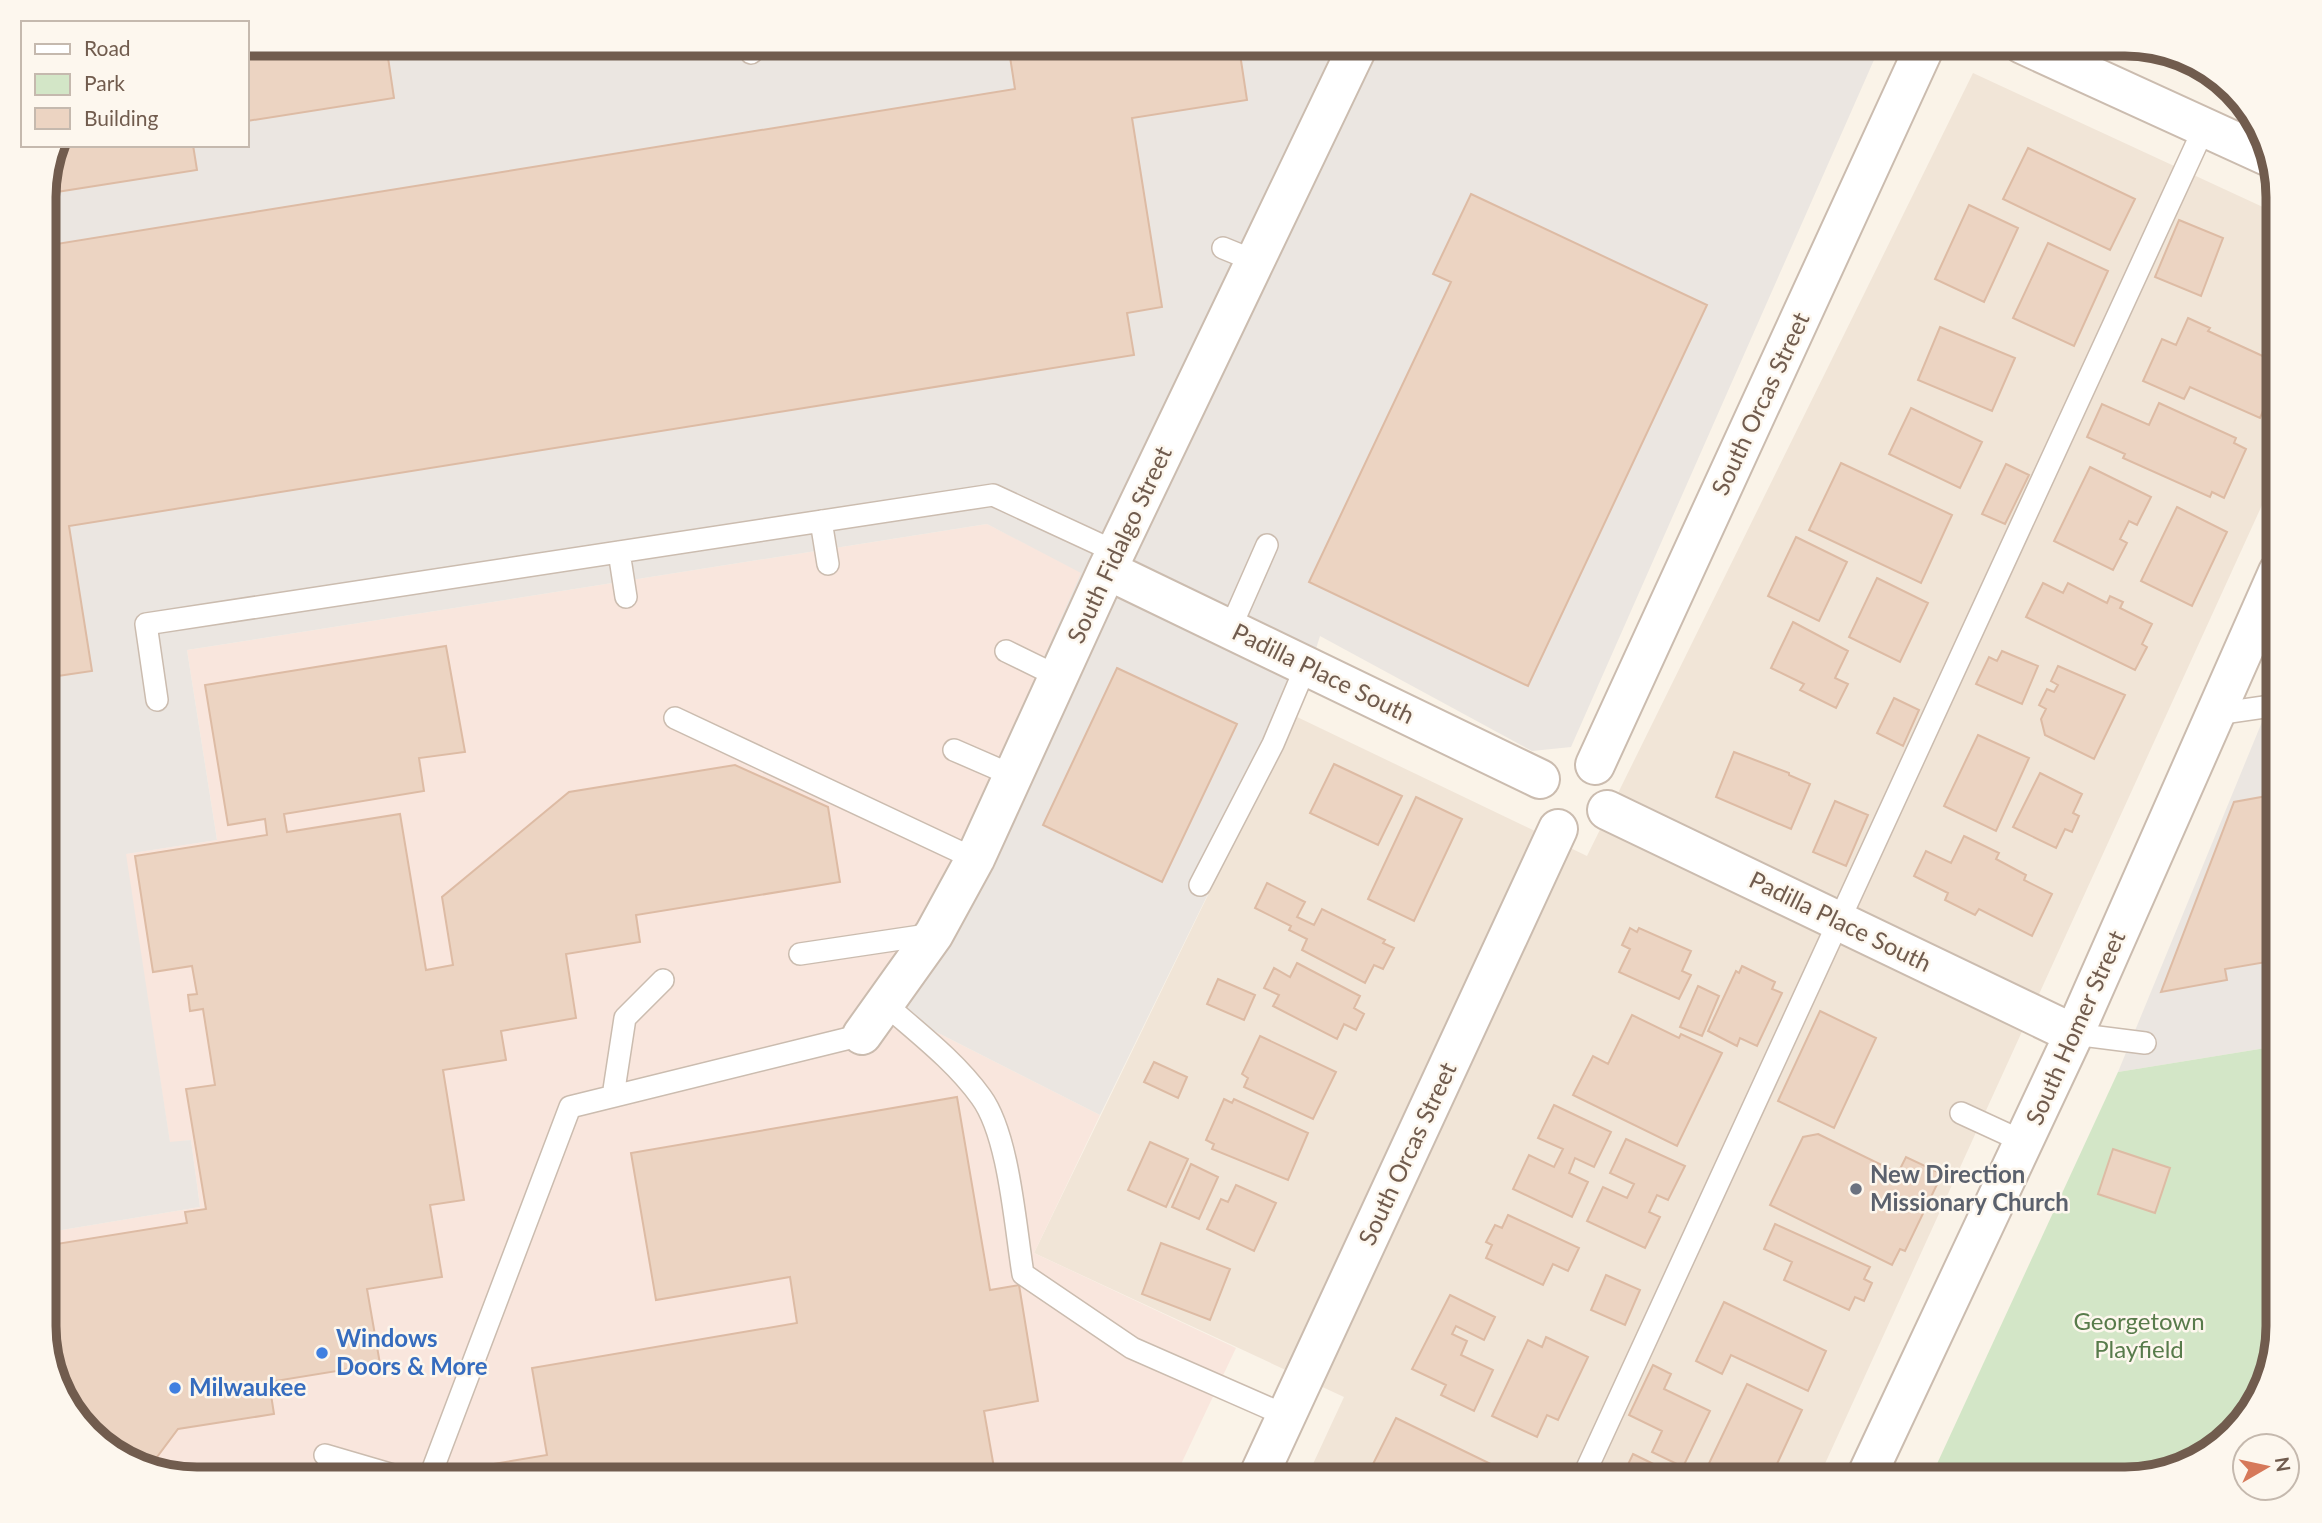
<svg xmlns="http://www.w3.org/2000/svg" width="2322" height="1523" font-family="Lato,sans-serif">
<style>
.residential{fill:#f1e5d7}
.commercial{fill:#f9e6dd}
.industrial{fill:#ebe6e1}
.green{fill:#d3e6c7}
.building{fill:#ecd4c2;stroke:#ddbba4;stroke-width:2}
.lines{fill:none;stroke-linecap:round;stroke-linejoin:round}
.service-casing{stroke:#cbbcaf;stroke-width:24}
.minor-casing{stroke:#cbbcaf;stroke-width:42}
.service{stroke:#fff;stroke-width:21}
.minor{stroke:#fff;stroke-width:38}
.worship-dot{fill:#6b7280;stroke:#fdf7ee;stroke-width:2.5}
.shop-dot{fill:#3f7fe0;stroke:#fdf7ee;stroke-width:2.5}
.labels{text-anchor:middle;stroke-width:5;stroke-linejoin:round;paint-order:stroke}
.street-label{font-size:24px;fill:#715c4e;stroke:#fdf7ee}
.worship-label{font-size:24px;font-weight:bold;fill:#5b616d;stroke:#fdf7ee;text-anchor:start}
.park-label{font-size:24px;fill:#587b4b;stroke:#fdf7ee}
.shop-label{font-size:24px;font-weight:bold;fill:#366cbe;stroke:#fdf7ee;text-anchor:start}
.rim{fill:none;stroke:#715c4e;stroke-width:9}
</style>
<rect width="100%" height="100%" fill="#faf3e8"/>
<!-- residential -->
<path class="residential" d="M1973 73 2278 214V470L1818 1479H1306L1344 1397 1034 1253 1295 716 1587 856Z"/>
<!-- commercial -->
<path class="commercial" d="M987 524 1082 572 889 1008 1100 1115 1034 1253 1236 1348 1174 1479H197L112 1454 64 1402 44 1336V1233L200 1207 191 1140 170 1143 125 854 217 840 187 650Z"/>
<!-- industrial -->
<path class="industrial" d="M247 44H1881L1571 747 1532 751 1320 636 1295 716 1100 1115 889 1008 1081 573 987 524 187 650 217 840 126 854 170 1142 191 1140 200 1207 44 1233V187L54 145H247Z
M2278 683V1046L2118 1072Z"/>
<!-- green -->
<path class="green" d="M2278 1046V1326L2253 1411 2201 1459 2125 1479H1930L2118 1072Z"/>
<!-- building -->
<path class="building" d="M247 44H386L394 98 247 121Z
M1008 44H1274L1275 48 1240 54 1247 100 1132 118 1162 307 1127 313 1134 355 69 526 92 671 44 678V246L1015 89Z
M54 145H193L197 170 44 194Z
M2028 148 2135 199 2110 250 2003 199Z
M1471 194 1707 305 1528 686 1309 582 1451 282 1433 274Z
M1969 205 2018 228 1984 302 1935 279Z
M2179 220 2223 238 2201 296 2155 277Z
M2048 243 2108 271 2074 346 2013 318Z
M2188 318 2210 328 2208 331 2278 363V376L2260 418 2190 387 2184 399 2143 381 2162 339 2176 345Z
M1940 327 2015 358 1992 411 1918 380Z
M2159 403 2236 438 2234 443 2246 449 2224 498 2212 492 2210 497 2123 458 2125 454 2087 437 2102 404 2149 425Z
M1911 408 1982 442 1960 488 1889 454Z
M1841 463 1952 515 1921 583 1809 530Z
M2006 464 2029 475 2005 524 1982 514Z
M2090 467 2151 497 2137 525 2129 521 2120 539 2127 543 2113 570 2054 541Z
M2177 507 2227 532 2192 606 2141 581Z
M1796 537 1847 562 1819 621 1768 596Z
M1877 578 1928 603 1900 662 1849 637Z
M2043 583 2063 593 2068 583 2107 603 2110 596 2123 602 2120 608 2152 624 2142 644 2147 647 2135 670 2026 617Z
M1793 622 1848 651 1835 678 1848 684 1836 708 1800 690 1804 684 1771 668Z
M446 646 465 752 419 758 424 791 284 814 287 832 400 814 426 970 453 965 442 897 569 792 735 765 828 807 840 882 636 915 640 942 566 954 576 1018 501 1031 506 1060 443 1070 464 1200 430 1205 442 1277 367 1289 380 1364 269 1382 274 1414 178 1429 151 1465 112 1454 64 1402 44 1336V1246L187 1223 185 1212 206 1209 186 1089 215 1085 203 1009 190 1011 188 995 197 994 192 966 153 972 135 856 267 835 265 819 228 825 205 685Z
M2002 651 2038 666 2022 704 1976 684 1989 657 1997 661Z
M2058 666 2125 695 2094 759 2045 735 2041 719 2046 709 2039 705 2047 689 2054 692 2058 685 2051 681Z
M1117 668 1237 724 1162 882 1043 825Z
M1894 698 1919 710 1903 746 1877 733Z
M1978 735 2029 758 1996 831 1944 806Z
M1734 752 1789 773V775L1810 784 1791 829 1716 797Z
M1334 764 1402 796 1378 845 1310 813Z
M2040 773 2082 794 2073 813 2079 816 2072 832 2065 829 2056 848 2013 827Z
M2278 794V960L2225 969 2227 980 2161 992 2234 802Z
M1416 797 1462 819 1414 921 1368 899Z
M1835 801 1868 815 1846 866 1813 852Z
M1964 836 1999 853 1996 859 2026 875 2024 880 2052 894 2032 936 1979 909 1975 915 1945 900 1948 893 1914 876 1926 851 1951 863Z
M1267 883 1305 902 1297 917 1314 925 1322 909 1385 940 1383 943 1394 948 1383 969 1374 965 1365 983 1302 950 1307 939 1289 930 1291 926 1255 908Z
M1630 928 1637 932 1639 928 1691 951 1682 971 1691 975 1679 999 1619 972 1630 949 1622 945Z
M1297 963 1360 996 1354 1008 1364 1014 1356 1030 1344 1024 1337 1039 1273 1006 1279 995 1264 988 1274 968 1290 977Z
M1742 966 1775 982 1772 989 1782 993 1757 1046 1740 1038 1737 1046 1708 1031 1736 971 1739 973Z
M1218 979 1255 995 1244 1020 1207 1004Z
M1698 986 1719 996 1702 1036 1680 1027Z
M1820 1011 1876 1038 1834 1128 1778 1101Z
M1632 1015 1679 1038 1681 1034 1722 1053 1677 1146 1573 1095 1593 1056 1608 1064Z
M1260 1036 1336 1072 1313 1119 1244 1087 1248 1078 1242 1074Z
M1154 1062 1187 1077 1178 1098 1144 1082Z
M44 1093 49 1125 44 1126Z
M957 1097 990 1290 1019 1285 1038 1401 984 1411 996 1479H477L475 1467 547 1455 532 1368 797 1323 790 1277 656 1300 631 1153Z
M1224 1099 1232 1103 1234 1099 1308 1133 1288 1180 1212 1149 1214 1144 1206 1140Z
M1554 1105 1611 1132 1594 1167 1575 1158 1569 1173 1588 1182 1572 1217 1513 1189 1529 1155 1554 1167 1563 1149 1538 1138Z
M1818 1134 1898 1173 1906 1157 1942 1174 1905 1251 1900 1249 1892 1265 1770 1205 1803 1137Z
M1626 1139 1685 1166 1668 1200 1657 1195 1649 1212 1660 1217 1645 1248 1587 1221 1603 1187 1627 1198 1634 1184 1610 1173Z
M1150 1142 1188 1159 1166 1207 1128 1190Z
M2113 1149 2170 1168 2155 1213 2098 1194Z
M1191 1164 1218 1177 1199 1219 1172 1207Z
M1236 1185 1276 1203 1254 1251 1207 1229 1221 1199 1228 1202Z
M1508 1215 1579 1248 1568 1271 1553 1264 1543 1285 1486 1258 1492 1245 1486 1242 1495 1225 1502 1228Z
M1775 1224 1870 1267 1864 1279 1872 1283 1864 1301 1855 1297 1849 1310 1784 1280 1792 1262 1764 1249Z
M1161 1243 1230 1269 1210 1320 1142 1294Z
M1606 1275 1640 1290 1625 1325 1591 1310Z
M1450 1295 1495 1317 1484 1340 1456 1326 1452 1334 1467 1341 1461 1355 1493 1370 1474 1411 1441 1395 1446 1385 1412 1369Z
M1724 1302 1826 1351 1808 1391 1731 1355 1722 1374 1696 1361Z
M1546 1337 1588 1357 1558 1420 1547 1415 1537 1437 1492 1416 1528 1340 1542 1347Z
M1653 1365 1671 1374 1664 1389 1710 1411 1683 1467 1652 1452 1662 1431 1629 1415Z
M1747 1384 1802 1410 1770 1479H1710L1703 1476Z
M1396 1418 1499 1468 1494 1479H1403L1373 1464Z
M1633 1454 1678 1476 1676 1479H1621Z"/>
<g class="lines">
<!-- service casing -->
<g class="service-casing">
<path id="service" d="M751 53 761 44
M1223 248 1255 261
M821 521 828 564
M619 552 626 597
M1230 629 1267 545
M1006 651 1059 677
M157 700 146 624 993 495 1116 552
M2216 714 2278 705
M675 718 975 859
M954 750 1014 776
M1200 885 1273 744 1306 666
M800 954 934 934
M885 1004C918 1033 955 1061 981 1097 1009 1135 1015 1225 1023 1274L1132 1348 1287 1416
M2074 1034 2145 1043
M613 1096 625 1018 663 980
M1961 1113 2024 1142
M325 1455 407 1479
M429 1479 570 1107 862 1035
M1582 1479 2204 128"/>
</g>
<!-- minor casing -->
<g class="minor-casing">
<path id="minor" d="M2022 44 2267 156
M1107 570 1540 779
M1595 765 1926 44
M1607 810 2074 1034
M862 1035 934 934 975 859 1107 570 1359 44
M1257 1479 1558 829
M1865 1479 2074 1034 2278 572"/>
</g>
<!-- service -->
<use href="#service" class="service"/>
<!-- minor -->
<use href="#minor" class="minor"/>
</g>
<!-- markers -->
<circle class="worship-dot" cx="1856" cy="1189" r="7"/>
<g class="shop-dot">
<circle cx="322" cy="1353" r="7"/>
<circle cx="175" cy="1388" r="7"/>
</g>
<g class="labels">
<!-- street labels -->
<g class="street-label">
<text transform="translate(1761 404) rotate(-65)" y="8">South Orcas Street</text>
<text transform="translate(1120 545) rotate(-65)" y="8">South Fidalgo Street</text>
<text transform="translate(1323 674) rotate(26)" y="8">Padilla Place South</text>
<text transform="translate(1840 922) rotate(26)" y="8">Padilla Place South</text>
<text transform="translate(2076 1028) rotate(-66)" y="8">South Homer Street</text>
<text transform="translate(1408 1154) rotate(-65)" y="8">South Orcas Street</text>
</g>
<!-- worship labels -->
<g class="worship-label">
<text x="1870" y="1183">New Direction<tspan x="1870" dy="28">Missionary Church</tspan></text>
</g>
<!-- park labels -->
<g class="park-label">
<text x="2139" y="1330">Georgetown<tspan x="2139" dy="28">Playfield</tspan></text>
</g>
<!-- shop labels -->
<g class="shop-label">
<text x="336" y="1347">Windows<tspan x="336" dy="28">Doors &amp; More</tspan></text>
<text x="189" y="1396">Milwaukee</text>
</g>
</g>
<!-- crop -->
<path d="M0 0H2322V1523H0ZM197 56H2125A141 141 0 0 1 2266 197V1326A141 141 0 0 1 2125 1467H197A141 141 0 0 1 56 1326V197A141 141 0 0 1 197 56Z" fill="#fdf7ee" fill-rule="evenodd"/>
<path class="rim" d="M197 56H2125A141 141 0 0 1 2266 197V1326A141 141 0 0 1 2125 1467H197A141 141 0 0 1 56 1326V197A141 141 0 0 1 197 56Z"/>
<!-- legend -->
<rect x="21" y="21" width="228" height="126" fill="#fdf7ee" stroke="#c5b9ae" stroke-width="2"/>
<rect x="35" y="44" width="35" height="10" fill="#ffffff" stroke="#c5b9ae" stroke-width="2"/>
<text x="84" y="56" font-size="21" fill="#715c4e">Road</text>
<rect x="35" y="74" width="35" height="21" fill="#d3e6c7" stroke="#c5b9ae" stroke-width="2"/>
<text x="84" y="91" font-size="21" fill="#715c4e">Park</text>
<rect x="35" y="108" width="35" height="21" fill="#ecd4c2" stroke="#c5b9ae" stroke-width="2"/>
<text x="84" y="126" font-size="21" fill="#715c4e">Building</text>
<!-- north arrow -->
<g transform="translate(2266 1467) rotate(81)"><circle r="33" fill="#fdf7ee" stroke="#c5b9ae" stroke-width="2"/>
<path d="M0-5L12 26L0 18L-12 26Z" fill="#d6795a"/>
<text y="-10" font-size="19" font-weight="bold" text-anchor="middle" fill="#715c4e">N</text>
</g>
</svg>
